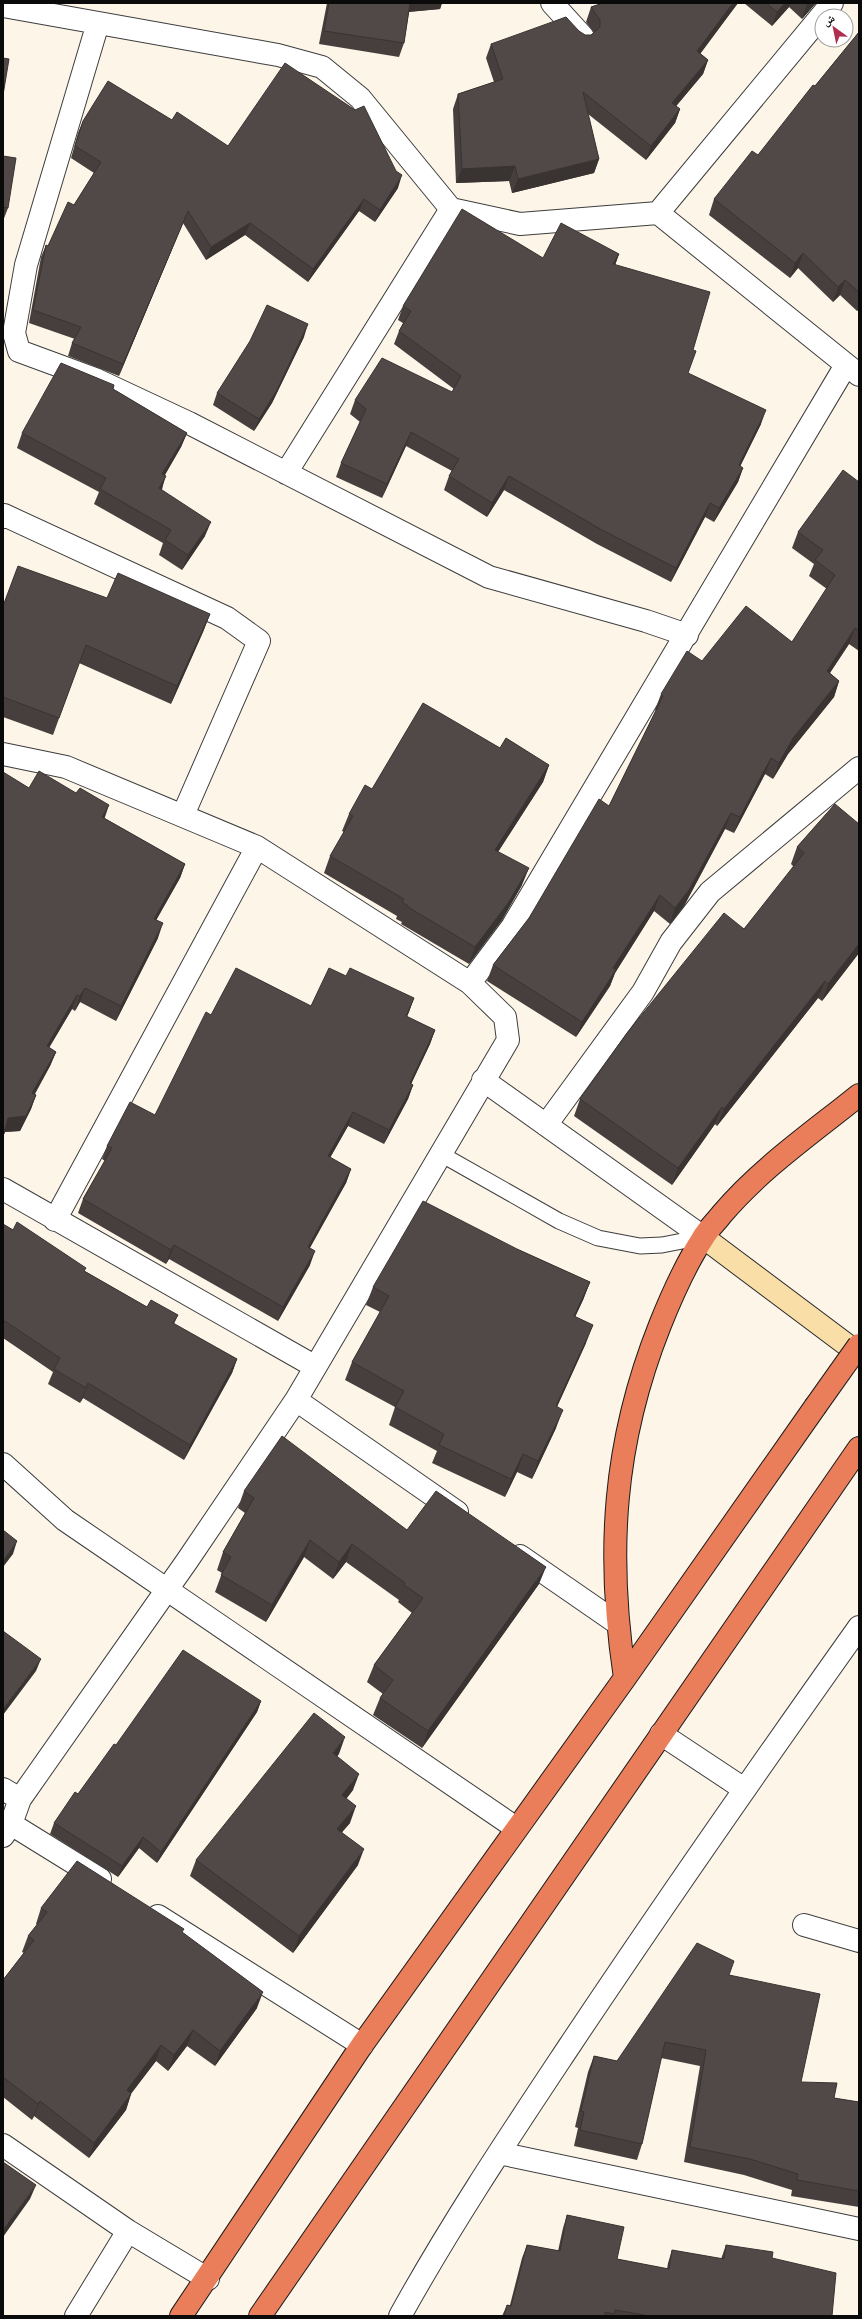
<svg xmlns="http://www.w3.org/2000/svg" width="862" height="2319" font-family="'Noto Serif','Noto Naskh Arabic',serif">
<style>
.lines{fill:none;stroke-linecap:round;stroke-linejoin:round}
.lane-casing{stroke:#3d3d3d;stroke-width:17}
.street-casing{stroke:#3d3d3d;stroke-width:24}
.secondary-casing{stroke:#2c2c2c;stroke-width:24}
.highway-casing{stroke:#1b1b1b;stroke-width:24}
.lane{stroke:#fff;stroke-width:15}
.street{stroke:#fff;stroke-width:22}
.secondary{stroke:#f9dfa7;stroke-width:22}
.highway{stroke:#ea7e5a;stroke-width:22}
.highway-bridge-casing{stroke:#1b1b1b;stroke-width:24;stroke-linecap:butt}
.highway-bridge{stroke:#ea7e5a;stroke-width:22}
.wall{fill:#463f3d}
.shaded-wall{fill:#393332}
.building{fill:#514947;stroke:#393332}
</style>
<rect width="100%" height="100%" fill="#fdf5e8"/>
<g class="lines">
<!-- lane casing -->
<g class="lane-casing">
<path id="lane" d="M439 1153 559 1221 598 1238 640 1246 662 1245 703 1237"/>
</g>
<!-- street casing -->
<g class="street-casing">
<path id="street" d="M552 3 583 37
M3 6 278 55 322 67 360 98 451 209 520 224 658 213 832 3
M98 23 26 265 14 333 19 351 95 379 189 423 489 577 646 621 687 635
M658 213 859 375
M286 473 451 209
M3 517 4 515 227 618 259 641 183 815
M3 754 66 767 257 847 470 983
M483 1080 703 1237
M546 1125 643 992 671 942 710 892 859 768
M3 1189 314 1366
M55 1220 257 847
M296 1400 457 1512
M3 1464 65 1520 516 1828
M520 1556 617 1623
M661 1734 744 1789
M3 1789 20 1799
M11 1824 100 1879
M3 1836 11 1824 20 1799 187 1561 296 1400 508 1040 505 1017 470 983 512 927 846 365
M158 1916 362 2045
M804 1925 859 1941
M3 2145 128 2231 208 2279
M499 2153 859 2229
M76 2316 128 2231
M400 2316C452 2222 511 2134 570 2045 664 1904 761 1765 859 1627"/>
</g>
<!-- secondary casing -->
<g class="secondary-casing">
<path id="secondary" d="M703 1237 859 1354"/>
</g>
<!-- highway casing -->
<g class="highway-casing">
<path id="highway" d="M625 1678C606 1553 613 1443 660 1325 672 1295 685 1265 703 1238 708 1229 716 1222 722 1214 761 1168 812 1133 859 1095
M181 2316 362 2045 625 1678 815 1407
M260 2316 859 1448"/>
</g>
<!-- lane -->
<use href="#lane" class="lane"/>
<!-- street -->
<use href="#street" class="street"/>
<!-- secondary -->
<use href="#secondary" class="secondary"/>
<!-- highway -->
<use href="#highway" class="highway"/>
<!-- highway-bridge casing -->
<g class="highway-bridge-casing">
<path id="highway-bridge" d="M815 1407 859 1345"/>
</g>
<!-- highway-bridge -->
<use href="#highway-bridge" class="highway-bridge"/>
</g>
<!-- wall -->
<path class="wall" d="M327 3H442L440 9 409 12 404 43 399 57 319 44Z
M603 3H738L700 53 708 60 703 74 676 106 680 109 675 123 646 160 588 114 599 159 594 173 512 193 509 181 456 183 453 109 458 94 494 82 486 58 491 44 579 31 585 35H591L594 33 586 22 591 7Z
M744 3H816L802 19 789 7 772 26Z
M859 32V310L857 311 840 295 833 302 798 268 790 278 709 215 714 199 758 155 815 86Z
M172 120 228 146 398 188 375 222 359 211 308 282 245 235 206 260 183 223 119 376 68 356 72 343 75 339 29 323 41 257 46 245 48 246 94 173 71 158 78 133 83 121Z
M3 156 8 208 3 221Z
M619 254 615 265 693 350 688 373 761 424 740 466 743 468 738 482 714 522 705 517 671 582 597 544 504 490 487 517 444 490 449 476 452 471 406 446 382 498 336 477 341 463 360 422 350 414 355 400 452 392 454 389 394 344 399 331 403 323 398 320 403 306 543 258Z
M304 337 272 403 254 431 213 405 217 393Z
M113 389 187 433 181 447 165 475 162 490 205 536 182 570 159 555 163 543 94 504 99 492 17 448 22 433Z
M859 482V651L849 644 830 673 839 681 834 697 788 754 773 779 765 774 734 833 725 829 684 906 670 924 654 911 615 973 610 986 576 1037 487 981 493 965 529 918 609 806 656 711 655 710 661 694 702 661 792 642 827 589 809 576 814 564 792 548 798 532Z
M107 598 210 614 203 632 171 704 79 663 53 735 3 717V606Z
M500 748 549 765 543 782 498 852 522 885 502 920 469 964 401 924 402 922 396 919 397 916 324 873 330 856 344 832 342 831 349 814 372 789Z
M29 788 104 818 185 864 180 878 156 920 158 938 116 1021 80 1002 75 1011 72 1009 49 1048 56 1052 50 1066 35 1094 36 1095 31 1109 20 1131 4 1132Z
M835 804 859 953 822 1001 818 998 717 1126 715 1124 672 1185 574 1116 580 1099 744 929 794 867 791 864 797 847Z
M346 976 414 998 407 1017 435 1030 430 1044 411 1084 413 1085 408 1099 384 1144 348 1126 330 1158 351 1169 346 1183 310 1248V1265L278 1321 169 1259 166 1264 78 1213 83 1199 105 1161 102 1159 107 1146 155 1115 211 1015 311 1006Z
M3 1224 147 1307 178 1315 174 1324 237 1359 232 1373 184 1460 83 1398 80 1403 48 1384 53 1372 3 1338Z
M517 1249 590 1282 583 1300 575 1317 586 1343 557 1407 556 1428 532 1479 517 1472 505 1497 432 1463 437 1451 389 1425 395 1407 345 1380 352 1362 380 1312 366 1305 373 1287Z
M244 1491 407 1530 539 1584 422 1748 373 1715 380 1698 383 1694 367 1682 374 1665 412 1613 398 1602 399 1600 346 1562 333 1579 304 1557 266 1622 215 1592 222 1573 217 1570 223 1552 245 1513 238 1508Z
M261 1701 257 1712 157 1863 139 1848 118 1877 50 1834 54 1823 78 1794 116 1745Z
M339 1754 337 1756 353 1790 346 1799 350 1823 342 1832 358 1865 293 1953 190 1876 196 1860Z
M41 1908 183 1933 257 2008 215 2066 187 2046 168 2071 156 2061 131 2094 126 2110 89 2158 34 2116 32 2120 3 2097V1980L24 1953 22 1952 28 1936 37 1925 36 1924Z
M729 1975 801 2082 834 2098 859 2102V2207L791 2196 792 2190 744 2175 684 2162 700 2066 661 2058 642 2144 637 2160 574 2146 578 2128 575 2127 588 2072 594 2056 617 2061Z
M567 2215 617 2259 667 2269 668 2263 672 2250 721 2259 726 2245 772 2258 832 2316H502L507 2305H510L522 2258 527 2245 558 2251 563 2228Z"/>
<!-- shaded-wall -->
<path class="shaded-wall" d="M409 3H442L440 9 406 12Z
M733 3H738L692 65 697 51Z
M785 3H790L789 7 772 26 777 12Z
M808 3H816L802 19 807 4Z
M708 60 703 74 667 117 672 103Z
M680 109 675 123 646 160 651 146Z
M599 159 594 173 512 193 518 179Z
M515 166 509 181 456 183 462 169Z
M402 175 398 188 375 222 380 210Z
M364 199 359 211 308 282 313 269Z
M188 211 183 223 119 376 123 364Z
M250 223 245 235 206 260 211 247Z
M803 253 798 268 790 278 795 263Z
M619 254 614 268 613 264Z
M845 280 840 295 833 302 838 287Z
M308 324 304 337 272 403 254 431 259 419Z
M766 410 761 424 734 479 739 465Z
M411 432 406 446 382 498 387 484Z
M187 433 181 447 157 488 162 474Z
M743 468 738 482 714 522 719 508Z
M166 476 161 491 159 488Z
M509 476 504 490 487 517 492 503Z
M710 503 705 517 671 582 676 568Z
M211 522 205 536 182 570 188 555Z
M210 614 203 632 171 704 177 686Z
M855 628 849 644 821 686 827 671Z
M839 681 834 697 788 754 773 779 779 763 793 738Z
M771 758 765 774 734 833 740 817Z
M549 765 543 782 489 866 495 850Z
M109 805 104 820 102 817Z
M731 813 725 829 684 906 670 924 675 908Z
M185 864 180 878 149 933 154 919Z
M529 868 522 885 502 920 469 964 475 947Z
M660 895 654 911 615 973 610 986 576 1037 582 1022 613 968Z
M163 923 158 938 116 1021 121 1006Z
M859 944V953L822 1001 828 984Z
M825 981 818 998 717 1126 724 1109Z
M85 988 80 1002 75 1011 80 996Z
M77 995 72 1009 41 1061 47 1046Z
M414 998 409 1012 400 1030 406 1016Z
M435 1030 430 1044 405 1097 410 1083Z
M56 1052 50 1066 27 1107 32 1093Z
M413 1085 408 1099 384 1144 389 1130Z
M36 1095 31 1109 20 1131 3 1132 8 1118Z
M722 1107 715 1124 672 1185 678 1168Z
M353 1112 348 1126 323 1170 328 1156Z
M351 1169 346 1183 302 1261 308 1247Z
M174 1245 169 1259 166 1264 171 1250Z
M315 1251 310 1265 278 1321 283 1307Z
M590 1282 583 1300 567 1334 574 1316Z
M593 1325 586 1343 549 1424 556 1406Z
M237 1359 232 1373 184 1460 190 1445Z
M88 1383 83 1398 80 1403Z
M563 1410 556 1428 532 1479 538 1461Z
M523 1454 517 1472 505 1497 511 1479Z
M310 1540 304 1557 266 1622 272 1605Z
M17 1541 13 1554 3 1567V1561Z
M352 1544 346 1562 333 1579 339 1562Z
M546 1567 539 1584 422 1748 428 1731Z
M41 1659 36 1671 3 1715V1709Z
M261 1701 257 1712 157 1863 161 1852Z
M345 1737 339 1754 327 1770 333 1753Z
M359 1774 353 1790 336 1812 342 1795Z
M356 1806 350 1823 331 1845 337 1829Z
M143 1837 139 1848 118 1877 122 1866Z
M364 1849 358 1865 293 1953 299 1936Z
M263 1992 257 2008 215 2066 220 2051Z
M193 2030 187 2046 168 2071 174 2055Z
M161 2045 156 2061 121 2106 127 2090Z
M131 2094 126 2110 89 2158 94 2143Z
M40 2101 34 2116 32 2120 38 2104Z
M36 2185 30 2199 3 2237V2230Z"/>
<!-- building -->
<path class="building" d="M329 3H410L404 43 324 31Z
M603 3H733L697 51 708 60 672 103 680 109 651 146 583 92 599 159 518 179 515 166 462 169 458 94 503 79 491 44 566 17 579 31 585 35H591L600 27V20L591 7Z
M766 3H785L777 12Z
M859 32V292L845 280 838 287 803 253 795 263 714 199 752 151 758 155 813 85 815 86Z
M3 58 9 59 3 95Z
M285 63 355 110 364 106 396 171 402 175 380 210 364 199 313 269 250 223 211 247 188 211 123 364 72 343 81 327 33 310 46 245 48 246 68 202 74 205 101 162 75 146 83 121 108 81 172 120 177 112 228 146Z
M3 156 16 158 8 208 3 207Z
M462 209 543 258 561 223 619 254 613 264 710 292 693 350 696 351 688 373 766 410 739 465 743 468 719 508 710 503 676 568 602 530 509 476 492 503 449 476 459 459 411 432 387 484 341 463 366 409 355 400 382 358 452 392 461 376 399 331 411 311 403 306Z
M267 305 308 324 277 390 259 419 217 393 250 341Z
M61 363 114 385 113 389 187 433 162 474 166 476 159 488 211 522 188 555 165 540 171 530 100 489 106 478 22 433Z
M843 470 859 482V631L855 628 827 671 839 681 793 738 779 763 771 758 740 817 731 813 689 890 675 908 660 895 613 968 616 970 582 1022 493 965 529 918 599 799 609 806 663 696 661 694 687 651 702 661 746 606 792 642 835 575 815 560 823 550 798 532Z
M18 566 107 598 118 573 210 614 177 686 86 645 59 718 3 697V606Z
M423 703 500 748 506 738 549 765 495 850 529 868 508 903 475 947 408 907V906L402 902 404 899 330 856 353 816 349 814 365 785 372 789Z
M39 771 76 793 80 788 109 805 102 817 185 864 154 919 163 923 121 1006 85 988 80 996 77 995 47 1046 56 1052 32 1093 36 1095 26 1116 8 1118 4 1134H3V772L29 788Z
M835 804 859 824V944L828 984 825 981 724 1109 722 1107 678 1168 580 1099 627 1033 724 913 744 929 804 853 797 847Z
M236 968 311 1006 329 968 346 976 350 968 414 998 406 1016 435 1030 410 1083 413 1085 389 1130 353 1112 328 1156 351 1169 308 1247 315 1251 283 1307 174 1245 171 1250 83 1199 112 1148 107 1146 130 1102 155 1115 206 1012 211 1015Z
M423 1201 517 1249 590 1282 574 1316 593 1325 556 1406 563 1410 538 1461 523 1454 511 1479 439 1445 444 1434 395 1407 404 1391 352 1362 389 1296 373 1287Z
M17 1222 86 1268 84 1271 147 1307 151 1300 178 1315 173 1323 237 1359 190 1445 88 1383 86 1388 54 1369 60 1358 5 1321 3 1324V1224L13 1230Z
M282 1436 407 1530 436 1491 546 1567 428 1731 380 1698 393 1680 374 1665 423 1598 404 1585 405 1583 352 1544 339 1562 310 1540 272 1605 221 1575 231 1557 223 1552 254 1498 244 1491Z
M3 1530 17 1541 3 1561Z
M3 1631 41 1659 3 1709Z
M183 1650 261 1701 161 1852 143 1837 122 1866 54 1823 75 1792 78 1794 114 1744 116 1745Z
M314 1713 345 1737 333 1753 359 1774 342 1795 356 1806 337 1829 364 1849 299 1936 196 1860Z
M77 1861 184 1929 182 1932 263 1992 220 2051 193 2030 174 2055 161 2045 127 2090 131 2094 94 2143 40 2101 38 2104 3 2077V1980L34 1940 28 1936 47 1912 41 1908Z
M697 1943 734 1961 729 1975 820 1994 801 2082 837 2083 834 2098 859 2102V2191L797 2180 798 2174 750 2159 690 2147 706 2050 665 2042 642 2144 580 2130 584 2112 581 2111 594 2056 617 2061Z
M3 2162 36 2185 3 2230Z
M567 2215 624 2227 617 2259 669 2269 672 2250 724 2259 726 2245 773 2252 772 2258 836 2273 832 2316H650L615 2310 614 2314 605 2312V2316H504L507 2305 511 2306 527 2245 560 2251Z"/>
<!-- border -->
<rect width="862" height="2319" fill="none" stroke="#0a0a0a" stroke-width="8"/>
<!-- north arrow -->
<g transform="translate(834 28) rotate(327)"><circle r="19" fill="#ffffff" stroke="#9d9d9d"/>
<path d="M0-3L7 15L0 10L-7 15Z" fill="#af2d4e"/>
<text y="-6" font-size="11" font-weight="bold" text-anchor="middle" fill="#0a0a0a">ش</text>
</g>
</svg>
